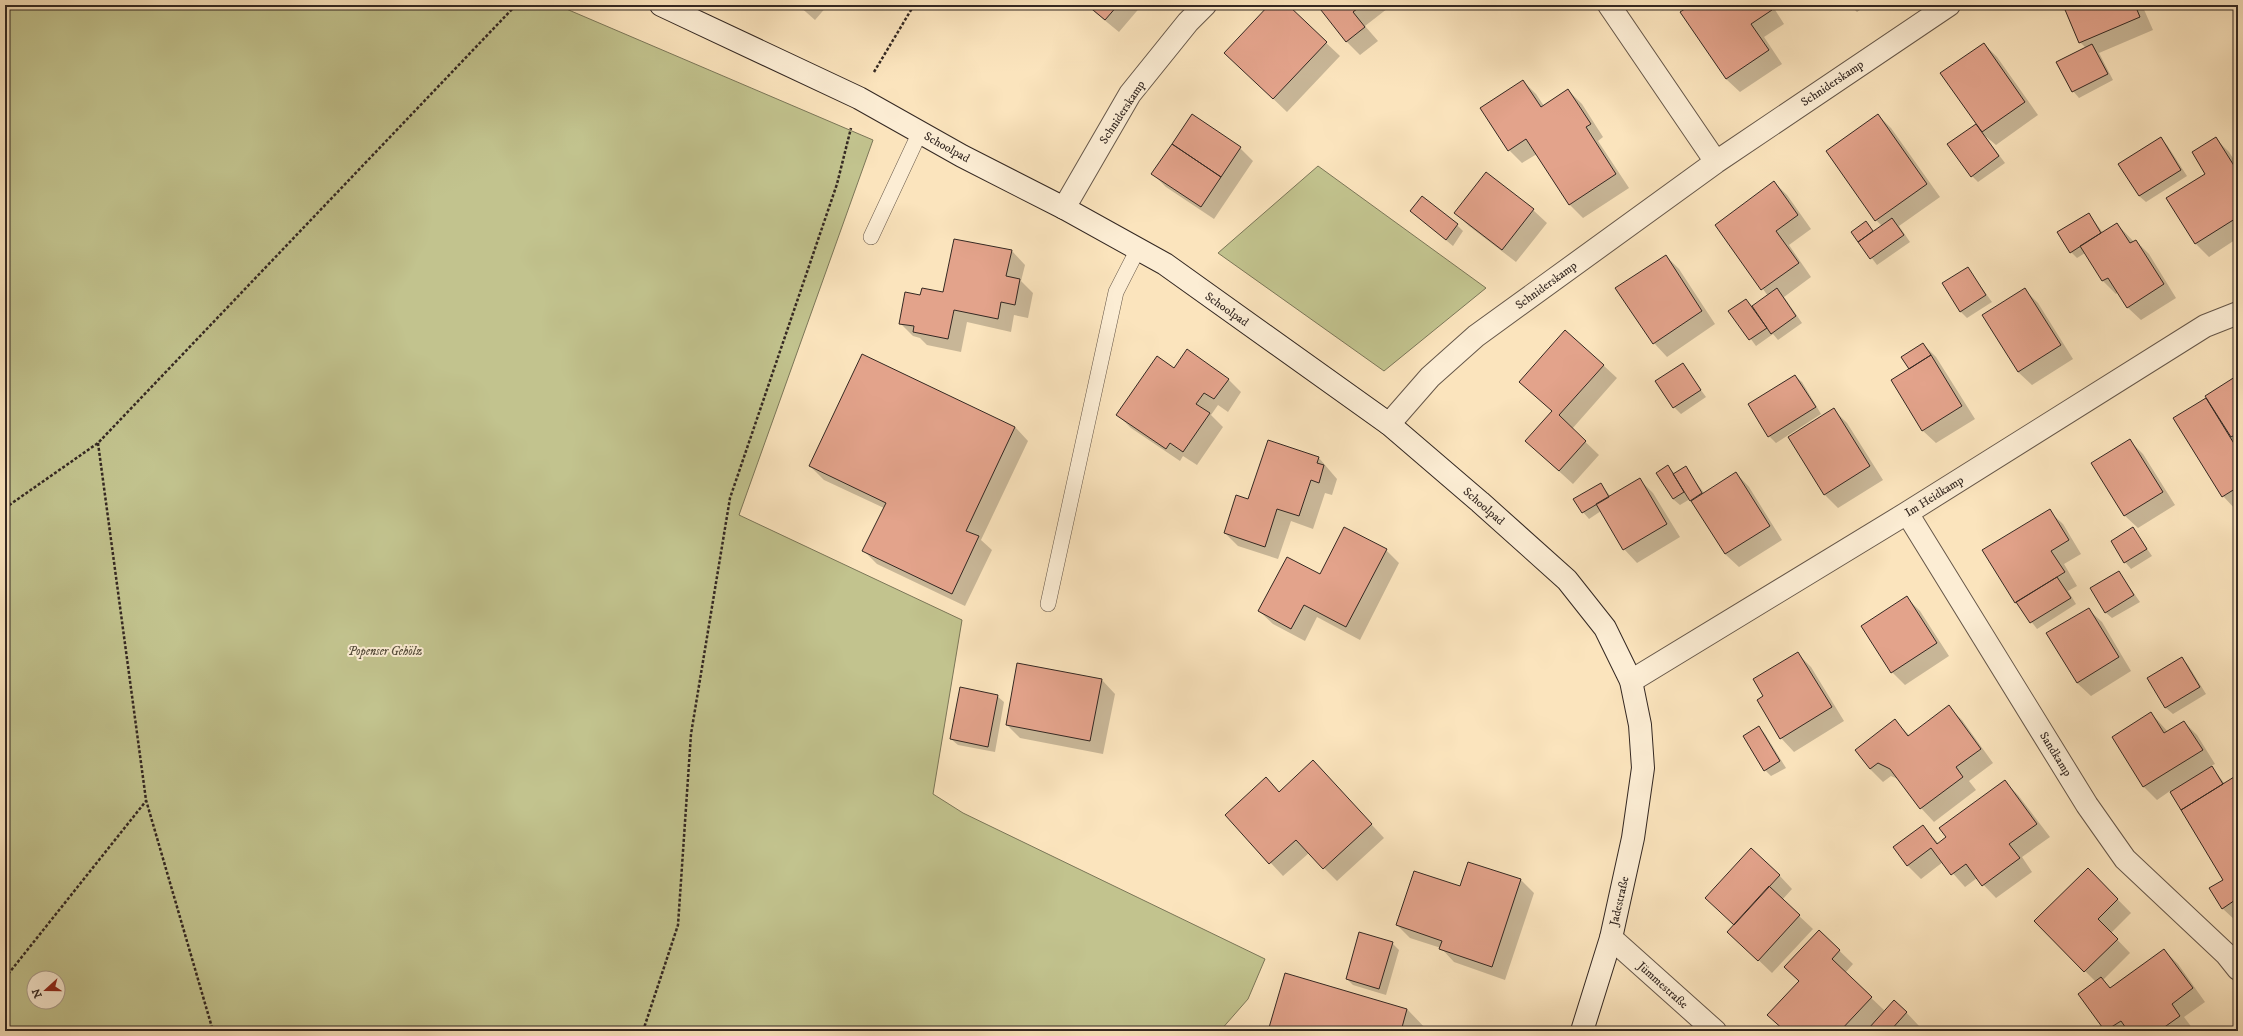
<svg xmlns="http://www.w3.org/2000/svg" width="2243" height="1036" font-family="'IM FELL DW Pica',serif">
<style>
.green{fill:#c2c38e;stroke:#7b7658;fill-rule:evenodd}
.shadow{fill:#0003}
.building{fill:#e3a38b;stroke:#342822}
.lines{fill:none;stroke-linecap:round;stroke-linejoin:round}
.lane-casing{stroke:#665749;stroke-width:16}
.street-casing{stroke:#665749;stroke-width:24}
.secondary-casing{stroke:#342822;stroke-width:24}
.path{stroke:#342822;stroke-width:2.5;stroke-dasharray:3 2;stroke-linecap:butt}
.lane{stroke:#fcedd4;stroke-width:15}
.street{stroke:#fcedd4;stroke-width:22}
.secondary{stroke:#fcedd4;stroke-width:22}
.labels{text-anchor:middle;stroke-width:4;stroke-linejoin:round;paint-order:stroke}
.street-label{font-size:12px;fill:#342822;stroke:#fcedd4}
.park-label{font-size:12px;font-style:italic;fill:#584f3d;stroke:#fcedd4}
</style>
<rect width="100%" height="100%" fill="#fbe4bd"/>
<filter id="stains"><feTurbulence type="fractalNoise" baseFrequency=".005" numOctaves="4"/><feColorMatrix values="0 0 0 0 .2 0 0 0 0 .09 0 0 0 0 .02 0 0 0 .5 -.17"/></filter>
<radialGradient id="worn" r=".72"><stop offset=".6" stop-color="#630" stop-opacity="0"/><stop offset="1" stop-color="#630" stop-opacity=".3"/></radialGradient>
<!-- green -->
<path class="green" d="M5 5H557L873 140 739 515 962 620 933 794 963 813 1265 959 1248 999 1220 1031H5ZM34 978H58V1002H34Z
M1318 166 1486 288 1384 371 1218 253Z"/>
<!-- shadow -->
<path class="shadow" d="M798 5H828L815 20Z
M1086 5H1142L1119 32Z
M1270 5H1286L1340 56 1287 112 1239 66Z
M1318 5H1392L1365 26 1378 41 1360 55 1347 42Z
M1693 5H1772L1784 24 1764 37 1782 64 1740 92 1726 79 1682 12Z
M1850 5H1867L1857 12Z
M2064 5H2142L2153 30 2099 53 2113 80 2079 98 2073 91 2086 48 2080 42Z
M2234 5H2238V7L2236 8Z
M1984 44 1997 57 2038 115 1996 145 1984 135 2005 163 1978 182 1972 176 1981 128Z
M1523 81 1536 94 1544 106 1568 90 1582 104 1603 137 1598 141 1629 188 1583 218 1570 205 1537 154 1522 163 1509 150Z
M1878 115 1891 128 1940 197 1899 226 1910 242 1877 265 1852 232 1866 222 1874 232 1882 226 1876 220Z
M2215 138 2229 152 2238 166V238L2209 257 2196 244 2207 174Z
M2161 139 2167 145 2187 176 2146 202 2139 196Z
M1240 148 1253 161 1214 219 1166 187 1153 174Z
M1486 173 1533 210 1547 223 1516 262 1469 226 1456 213Z
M1774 182 1787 195 1811 229 1789 245 1811 277 1784 297 1802 323 1778 340 1773 334 1756 346 1730 311 1746 300 1753 307 1768 296 1717 225Z
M1411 211 1457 225 1463 231 1453 246Z
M2089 214 2103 233 2117 224 2134 242 2136 241 2149 254 2176 298 2141 320 2127 307 2118 292 2116 294 2103 281 2085 253 2077 258 2071 252Z
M1012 251 1025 265 1021 281 1033 293 1028 318 1014 315 1011 332 967 322 961 352 927 345 920 338 913 336 900 323 921 296 944 293Z
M1666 256 1679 269 1715 324 1667 357 1654 343Z
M1968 269 1992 302 1967 318 1960 311Z
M2024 289 2038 303 2073 359 2032 385 2018 372Z
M1923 344 1936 357 1975 419 1936 443 1922 430Z
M1682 364 1706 397 1681 414 1674 407Z
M1603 365 1617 378 1572 429 1599 455 1573 484 1540 454 1553 412 1520 382Z
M1174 369 1228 379 1241 392 1228 412 1218 405 1211 415 1223 427 1197 465 1183 456 1180 461 1131 428 1118 415Z
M1795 376 1802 382 1821 414 1776 443 1769 436Z
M2238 376V508L2236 510 2223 496 2174 419Z
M1834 410 1847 423 1883 480 1838 508 1825 495 1789 437Z
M1015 427 1028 441 981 540 992 550 965 606 877 564 864 551 884 508 824 480 810 466Z
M2130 441 2143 454 2175 505 2138 528 2124 515Z
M1268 442 1319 458 1337 479 1332 495 1325 493 1313 529 1291 521 1278 559 1238 546 1225 533 1249 500Z
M1668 467 1675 474 1685 467 1704 493 1736 473 1749 487 1782 540 1739 567 1725 554 1690 499 1680 505 1673 499Z
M1640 480 1653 493 1680 537 1637 563 1624 549 1601 511 1589 519 1583 512 1601 484 1611 497Z
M2049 511 2063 524 2081 554 2064 564 2077 586 2068 591 2076 604 2037 629 2016 602Z
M2133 528 2152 556 2131 569 2125 562Z
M1386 550 1399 563 1360 640 1317 617 1305 641 1273 624 1259 611 1320 575Z
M2119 572 2140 602 2112 618 2105 612Z
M1907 598 1920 611 1949 656 1905 685 1892 672Z
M2088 609 2102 622 2131 671 2091 696 2077 683Z
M1797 653 1811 667 1844 721 1794 752 1781 738 1765 696Z
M2182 658 2188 665 2206 694 2173 714 2166 708 2149 679Z
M1102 680 1115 694 1103 754 1020 738 1007 725Z
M997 696 1004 702 995 752 958 745 951 739Z
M1949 707 1962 720 1993 763 1969 781 1976 790 1934 822 1921 808 1900 780 1891 776 1883 782 1870 769 1895 721 1910 736Z
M2151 713 2168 732 2184 722 2197 735 2215 764 2211 766 2225 784 2234 778 2238 782V920L2236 921 2222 908 2225 880 2170 791 2157 800 2143 786Z
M1759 727 1765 734 1786 768 1771 776 1765 770Z
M1326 775 1384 838 1337 881 1309 853 1283 876 1226 815Z
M2005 782 2018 795 2050 837 2022 857 2032 872 1996 898 1977 878 1965 887 1943 862 1921 879 1908 866 1894 847 1923 826 1939 844Z
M2088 869 2131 913 2111 933 2130 953 2103 980 2111 989 2164 950 2178 964 2205 1002 2184 1017 2193 1029 2190 1031H2106L2079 994 2096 982 2035 921Z
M1779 875 1792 889 1782 900 1813 929 1772 973 1729 932Z
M1521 880 1534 893 1505 980 1454 962 1441 948 1410 938 1397 925 1461 888Z
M1819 931 1853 964 1845 973 1885 1011 1906 1012 1919 1026 1914 1031H1874L1869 1027 1865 1031H1785L1800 981Z
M1392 943 1399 950 1386 995 1353 985 1347 979Z
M1407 1009 1428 1031H1269Z"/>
<!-- building -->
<path class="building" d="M1087 5H1118L1105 20Z
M1269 5H1288L1327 42 1273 99 1224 53Z
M1317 5H1362L1353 12 1365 27 1346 42Z
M1691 5H1768L1772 10 1751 24 1769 50 1726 79 1680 12Z
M2063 5H2135L2140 17 2079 43Z
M2235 34H2238V115Z
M1984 43 2025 102 1982 132 1940 73Z
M2092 44 2108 74 2072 92 2056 62Z
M1523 80 1541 107 1568 89 1591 124 1586 127 1616 174 1569 205 1526 139 1508 151 1480 108Z
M1192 114 1241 147 1221 177 1172 144Z
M1878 114 1927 184 1875 221 1826 151Z
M1976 124 1999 156 1971 177 1947 144Z
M2161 137 2181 170 2139 196 2118 164Z
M2216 137 2238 172V217L2195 244 2166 198 2205 174 2192 152Z
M1172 144 1221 177 1201 207 1151 174Z
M1486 172 1534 209 1502 250 1454 213Z
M1774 181 1798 215 1776 231 1799 263 1761 290 1715 225Z
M1422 196 1458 224 1446 240 1410 211Z
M2089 213 2101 233 2070 253 2057 232Z
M1892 218 1904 235 1870 259 1858 242Z
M1866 221 1873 231 1858 242 1851 232Z
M2117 223 2130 243 2136 240 2164 284 2127 308 2108 278 2102 281 2080 246Z
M954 239 1012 250 1006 276 1020 279 1015 305 1001 302 998 319 954 310 948 339 913 332 914 326 899 324 905 292 920 295 922 288 943 292Z
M1666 255 1702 311 1653 344 1615 288Z
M1968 267 1986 295 1960 312 1942 283Z
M1777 288 1796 316 1771 334 1752 306Z
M2025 288 2061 345 2018 372 1982 315Z
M1746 299 1767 328 1749 340 1728 311Z
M1565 330 1604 365 1559 415 1586 441 1559 471 1525 441 1552 411 1519 382Z
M1923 343 1931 355 1909 369 1901 357Z
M1187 349 1229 379 1214 399 1204 393 1196 404 1210 413 1183 452 1170 443 1166 449 1116 415 1157 356 1174 368Z
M862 354 1015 427 966 531 979 536 952 594 862 551 886 503 809 466Z
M1931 355 1962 406 1922 431 1891 380Z
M1683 363 1701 390 1673 408 1655 381Z
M1795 375 1816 407 1768 437 1748 404Z
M2238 375V433L2231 437 2205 396Z
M2206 398 2238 450V487L2222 497 2173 418Z
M1834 408 1870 466 1824 495 1788 437Z
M2130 439 2163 492 2124 516 2091 463Z
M1268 440 1319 457 1317 463 1324 465 1319 483 1311 480 1299 516 1277 509 1265 547 1224 533 1236 495 1248 499Z
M1668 465 1684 492 1673 499 1656 473Z
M1686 466 1702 493 1690 501 1673 474Z
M1736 472 1770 526 1725 554 1691 501Z
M1640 478 1667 524 1623 550 1596 504Z
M1601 483 1609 497 1582 513 1573 499Z
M2050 509 2069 540 2051 551 2065 572 2015 603 1982 550Z
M1344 527 1387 549 1346 627 1304 605 1291 629 1258 611 1287 557 1320 574Z
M2133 527 2147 549 2124 563 2111 541Z
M2119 571 2134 595 2105 613 2090 588Z
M2057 577 2071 598 2030 623 2016 602Z
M1907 596 1937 643 1891 673 1861 626Z
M2089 608 2119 657 2077 683 2046 633Z
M1798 652 1832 707 1780 739 1757 700 1763 696 1753 679Z
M2182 657 2200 687 2165 708 2147 678Z
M1017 663 1102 679 1090 741 1006 725Z
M960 687 998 695 988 747 950 739Z
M1949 705 1981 749 1956 767 1963 777 1920 809 1890 769 1878 763 1870 769 1855 750 1895 719 1908 736Z
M2151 712 2164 733 2184 721 2203 750 2143 787 2112 737Z
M1759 726 1780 761 1764 771 1743 736Z
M1313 760 1372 824 1323 869 1296 840 1269 864 1225 815 1266 777 1279 792Z
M2212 766 2223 784 2181 810 2170 792Z
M2234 777 2238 783V802L2235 804 2238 808V898L2222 909 2209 888 2223 880 2181 810Z
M2005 780 2037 824 2009 844 2020 858 1982 886 1966 864 1951 875 1931 848 1907 866 1893 847 1923 825 1937 844 1946 837 1939 828Z
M1751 848 1780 875 1734 925 1705 898Z
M1468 862 1521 879 1492 967 1439 949 1442 941 1396 925 1414 871 1460 886Z
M2088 868 2118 899 2098 919 2118 939 2084 972 2034 921Z
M1769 886 1800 915 1758 961 1727 932Z
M1819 930 1840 950 1832 959 1872 997 1840 1031H1785L1767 1015 1799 981 1784 967Z
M1359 932 1393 942 1379 989 1346 979Z
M2164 949 2193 988 2172 1004 2180 1016 2159 1031H2128L2121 1021 2105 1031 2078 994 2101 977 2110 988Z
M1285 973 1407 1009 1401 1031H1268Z
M1894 1000 1907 1012 1890 1031H1873L1869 1028Z"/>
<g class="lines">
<!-- lane casing -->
<g class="lane-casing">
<path id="lane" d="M871 237 920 132
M1048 604 1116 292 1138 249"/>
</g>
<!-- street casing -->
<g class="street-casing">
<path id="street" d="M1609 5 1716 162
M1064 208 1130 94 1188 22 1205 5
M1389 424 1430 377 1476 336 1716 162 1949 5
M1907 513 2087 805 2125 859 2226 954 2238 969
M1631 681 1907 513 2205 326 2238 313
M1611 938 1715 1031"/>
</g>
<!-- secondary casing -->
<g class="secondary-casing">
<path id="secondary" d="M661 5 859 98 962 156 1064 208 1165 264 1389 424 1480 502 1567 580 1605 628 1631 681 1640 725 1643 768 1633 838 1611 938 1582 1031"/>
</g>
<!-- path -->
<path class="path" d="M874 72 914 5
M98 443 146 800 213 1031
M5 508 98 443 516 5
M5 978 146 801
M643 1031 678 925 691 734 730 498 837 184 851 128"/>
<!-- lane -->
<use href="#lane" class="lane"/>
<!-- street -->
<use href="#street" class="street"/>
<!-- secondary -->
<use href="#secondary" class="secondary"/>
</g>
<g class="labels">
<!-- street labels -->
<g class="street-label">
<text transform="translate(1832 83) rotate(-34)" y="4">Schniderskamp</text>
<text transform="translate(1122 112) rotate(-57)" y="4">Schniderskamp</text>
<text transform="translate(947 147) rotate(29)" y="4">Schoolpad</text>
<text transform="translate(1546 285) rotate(-36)" y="4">Schniderskamp</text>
<text transform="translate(1227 309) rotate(35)" y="4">Schoolpad</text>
<text transform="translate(1934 496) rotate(-32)" y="4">Im Heidkamp</text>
<text transform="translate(1484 506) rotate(41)" y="4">Schoolpad</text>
<text transform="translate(2056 754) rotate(58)" y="4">Sandkamp</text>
<text transform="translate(1619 901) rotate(-77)" y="4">Jadestraße</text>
<text transform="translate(1663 985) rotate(42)" y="4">Jümmestraße</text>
</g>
<!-- park labels -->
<g class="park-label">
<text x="385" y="655">Popenser Gehölz</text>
</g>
</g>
<!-- margin -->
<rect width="2243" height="1036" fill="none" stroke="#fbe4bd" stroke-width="20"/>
<rect x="6" y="6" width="2231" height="1024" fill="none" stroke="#342822" stroke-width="2"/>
<rect x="10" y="10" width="2223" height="1016" fill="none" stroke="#342822"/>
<!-- north arrow -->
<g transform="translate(46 990) rotate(249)"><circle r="19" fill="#fcedd4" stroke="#ac9e8d"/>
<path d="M0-3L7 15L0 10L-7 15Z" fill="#8f2418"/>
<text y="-6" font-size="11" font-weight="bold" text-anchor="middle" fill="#342822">N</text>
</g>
<rect width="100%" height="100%" filter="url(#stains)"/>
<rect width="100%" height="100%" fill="url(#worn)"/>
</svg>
